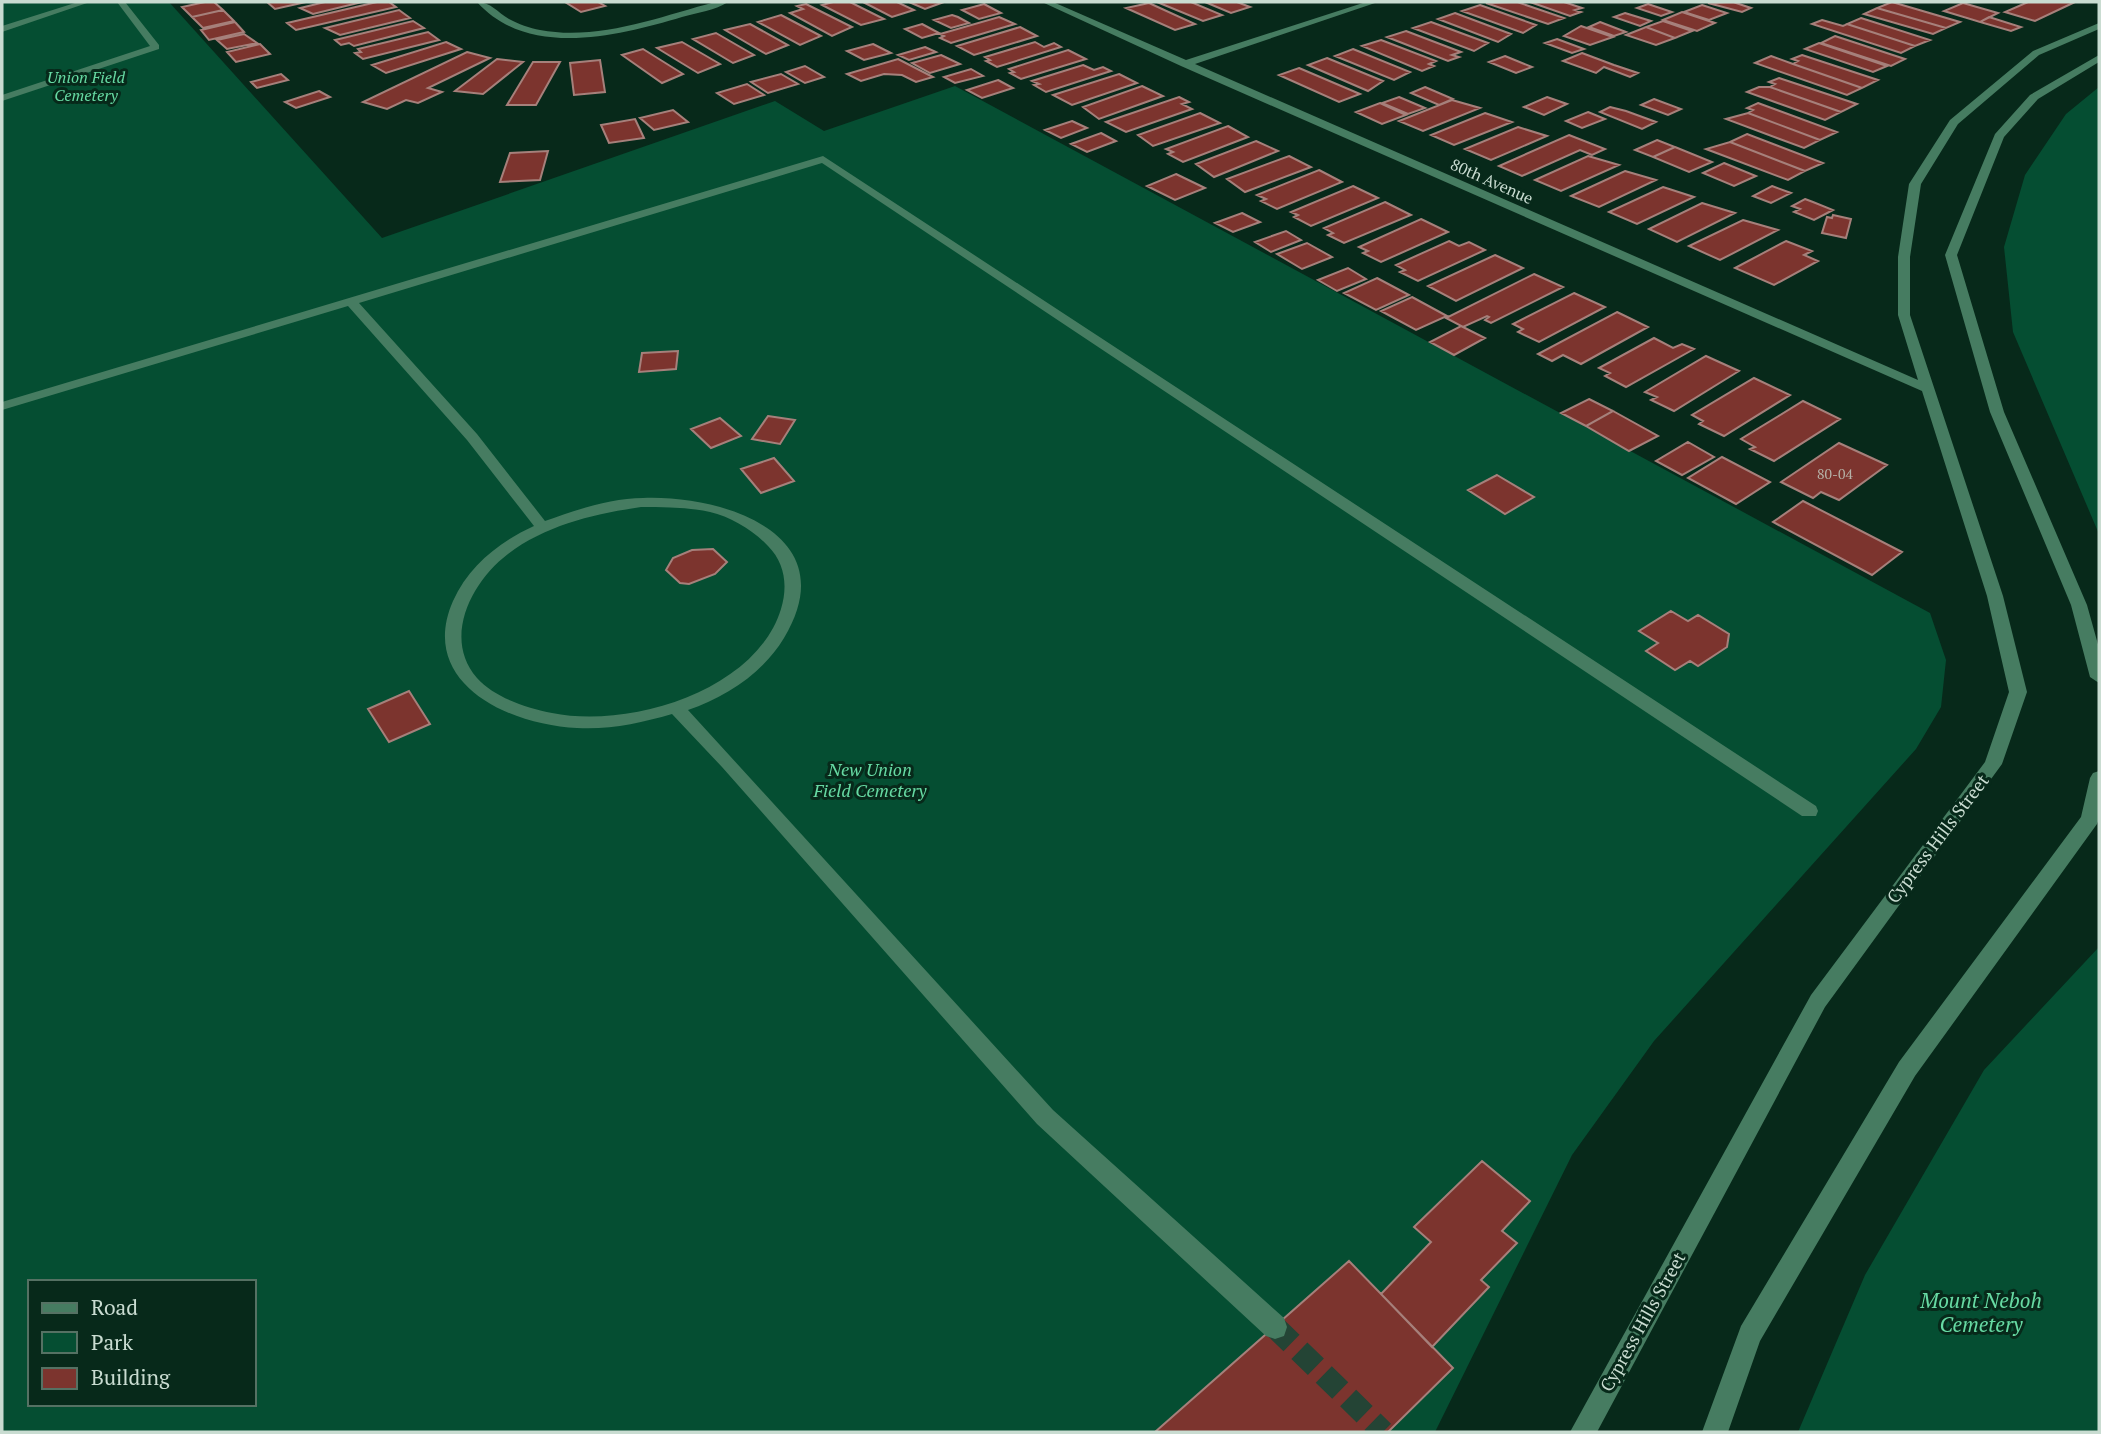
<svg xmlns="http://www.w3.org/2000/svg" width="2101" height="1434" font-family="'PT Serif',serif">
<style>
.green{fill:#054e32;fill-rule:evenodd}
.building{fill:#7c342e;stroke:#a6807b;stroke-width:2}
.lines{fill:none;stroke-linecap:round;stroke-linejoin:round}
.minor-tunnel{stroke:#244435;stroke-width:23;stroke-dasharray:23 11;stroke-linecap:butt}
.minor{fill:#467c61;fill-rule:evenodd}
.labels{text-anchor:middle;stroke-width:6;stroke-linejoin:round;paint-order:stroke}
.number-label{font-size:14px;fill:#b6b2a8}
.far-park-label{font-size:16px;font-style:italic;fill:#66daa3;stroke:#07291a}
.far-street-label{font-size:16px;fill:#c9dcd1;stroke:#07291a}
.park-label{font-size:18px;font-style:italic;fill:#66daa3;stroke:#07291a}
.street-label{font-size:18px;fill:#c9dcd1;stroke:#07291a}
.near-park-label{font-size:21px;font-style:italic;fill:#66daa3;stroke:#07291a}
</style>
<rect width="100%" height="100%" fill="#07291a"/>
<!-- green -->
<path class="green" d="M2 2H169L382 238 775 101 824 131 955 86 1930 613 1946 660 1941 707 1916 749 1654 1041 1572 1155 1435 1432H2ZM30 1282H254V1404H30Z
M2099 87V534L2013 332 2004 247 2025 175 2066 114Z
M2099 947V1432H1798L1865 1275 1984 1070Z"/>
<!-- building -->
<path class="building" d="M205 2H214L223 10 192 17 182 7Z
M267 2H306L275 9Z
M325 2H362L313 14 300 8Z
M377 2H389L396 7 296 30 287 23Z
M565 2H598L605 6 581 12Z
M833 2H850L884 19 861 25 822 5Z
M863 2H897L914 10 892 17Z
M909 2H944L925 9Z
M1157 2H1191L1222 15 1203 21Z
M1205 2H1237L1250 7 1231 13Z
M1517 2 1564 18 1548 24 1486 3Z
M1530 2H1564L1582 8 1575 10 1581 12 1570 16Z
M1733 2 1751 8 1742 12 1708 3Z
M1892 2 1960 22 1946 28 1877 8Z
M2028 2H2075L2035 21 2005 12Z
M1149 3 1195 24 1175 30 1126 8Z
M1963 3 1998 13 1980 22 1944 11Z
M806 4 852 27 832 36 790 13 803 9 797 6Z
M984 4 1001 13 979 19 962 10Z
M1648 4 1672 12 1661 16 1637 8Z
M1480 5 1536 25 1523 33 1462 11Z
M1702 5 1727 13 1709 20 1684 12Z
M1877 8 1946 28 1933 34 1864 14Z
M223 10 234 21 203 28 192 17Z
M399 10 410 18 340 35 325 28Z
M1682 12 1715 23 1697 31 1663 20Z
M1455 13 1511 34 1498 42 1438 19Z
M1625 13 1651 21 1640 26 1614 17Z
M781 15 821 36 800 45 758 22Z
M952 15 958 17 969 23 951 28 934 20Z
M999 17 1015 24 951 43 940 38 944 36 940 34Z
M1989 17 2021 27 2011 31 1980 22Z
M1861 18 1930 40 1915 46 1847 24Z
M1822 20 1843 26 1847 24 1915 46 1901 53 1812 24Z
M413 21 424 28 354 46 349 43 341 45 335 40Z
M1663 21 1692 31 1675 38 1646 27Z
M235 22 244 32 209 40 201 30Z
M1431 22 1488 43 1474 51 1413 28Z
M1600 22 1626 32 1614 36 1589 27Z
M750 24 788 45 766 54 725 30Z
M922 24 939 33 922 38 905 29Z
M1581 26 1613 37 1590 45 1564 36Z
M1020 27 1037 36 974 55 957 46Z
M1646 27 1675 38 1656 45 1626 35Z
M1406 31 1461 52 1452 55 1459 57 1448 61 1387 37Z
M428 32 439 40 363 59 355 53 361 52 358 49Z
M716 33 754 55 733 63 693 39Z
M244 34 257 43 227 49 217 40Z
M1835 36 1905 59 1891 66 1821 43Z
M1557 39 1584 49 1572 53 1545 43Z
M1381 40 1436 61 1429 64 1434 66 1422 71 1362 46Z
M446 42 461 49 386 73 372 65Z
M682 42 720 64 698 73 657 48Z
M1035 42 1044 47 1054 43 1061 47 997 67 986 61 990 60 985 57Z
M1819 43 1887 66 1873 72 1805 49Z
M260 44 270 54 236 62 227 52Z
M873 44 891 53 864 60 847 51Z
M925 47 936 52 909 60 898 55Z
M643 49 683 74 662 83 622 55Z
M1353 49 1410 72 1394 80 1335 56Z
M1068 50 1086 59 1021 79 1010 73 1014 72 1009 69Z
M467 52 490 58 428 88 442 92 418 103 406 100 387 109 363 102Z
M1582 53 1614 65 1638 73 1630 77 1604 67 1596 73 1563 61Z
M941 55 960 64 930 73 912 63Z
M1802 55 1878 80 1862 88 1793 64 1798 61 1792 59Z
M1505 56 1532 67 1516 73 1489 62Z
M1771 56 1793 64 1862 88 1847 95 1755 63Z
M1327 58 1383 81 1368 91 1308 65Z
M497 59 523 62 483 94 455 91Z
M898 59 933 77 916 82 902 75 884 74 861 81 847 74Z
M600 60 605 92 574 95 570 63Z
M533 62H560L536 105H507Z
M1083 65 1094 70 1103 67 1111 71 1046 92 1034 85 1039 84 1032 81Z
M805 66 824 77 805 83 786 72Z
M1299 68 1360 94 1339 102 1279 75Z
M971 69 983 76 955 83 944 77Z
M281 74 288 80 257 88 251 82Z
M781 74 798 84 768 93 751 82Z
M1119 74 1137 83 1072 105 1053 95Z
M1779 78 1857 104 1841 112 1770 87 1775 84 1769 82Z
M998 80 1013 88 982 98 967 90Z
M747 84 764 95 734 104 717 93Z
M1142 86 1163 96 1099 119 1083 107Z
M1425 87 1453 99 1439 105 1411 93Z
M1759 87H1770L1841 112 1825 120 1747 92Z
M319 91 330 97 296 108 285 102Z
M1179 97 1189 102 1182 104 1192 109 1126 132 1106 122Z
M1399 97 1425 108 1408 114 1382 103Z
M1547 97 1567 104 1544 115 1524 107Z
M1654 99 1681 109 1668 115 1641 105Z
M1452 100 1480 108 1423 131 1399 121Z
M1380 103 1406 115 1382 124 1356 112Z
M1758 103 1837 132 1820 140 1748 113 1753 110 1747 108Z
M1610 107 1626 111 1656 122 1642 129 1600 112Z
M673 110 688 122 654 130 640 118Z
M1588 112 1605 119 1582 128 1566 121Z
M1200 113 1220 123 1153 146 1138 135Z
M1485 113 1512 122 1454 145 1431 135Z
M1748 113 1820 140 1804 148 1726 119Z
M635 119 644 138 609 143 601 125Z
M1072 121 1087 128 1061 138 1045 130Z
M1228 126 1248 137 1183 162 1168 154 1173 152 1166 149Z
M1518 127 1547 136 1491 160 1465 149Z
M1101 133 1116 141 1087 152 1071 144Z
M1747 134 1823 163 1805 171 1730 142Z
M1569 135 1605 149 1592 155 1580 150 1522 176 1499 166Z
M1657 140 1675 147 1653 157 1635 150Z
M1256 141 1278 151 1214 177 1196 164Z
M1730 142 1805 171 1788 180 1706 149Z
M1675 147 1712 162 1689 172 1653 157Z
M548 151 540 180 500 182 510 153Z
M1289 156 1311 167 1245 192 1227 179Z
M1588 156 1619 165 1561 191 1535 180Z
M1724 163 1756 176 1734 186 1703 173Z
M1319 170 1342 182 1277 209 1261 201 1266 199 1257 195Z
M1625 171 1656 180 1599 207 1571 196Z
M1176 174 1205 188 1175 200 1147 186Z
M1353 186 1378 198 1311 226 1294 217 1298 215 1291 212Z
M1772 186 1791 193 1771 203 1753 196Z
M1663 187 1694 197 1637 224 1609 212Z
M1805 199 1813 202 1833 210 1814 220 1794 212 1800 209 1792 206Z
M1385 202 1411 215 1344 243 1328 235 1333 233 1324 228Z
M1702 203 1735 213 1677 242 1649 229Z
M1242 213 1260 222 1233 232 1215 223Z
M1833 215 1851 219 1846 238 1822 233 1827 217 1832 218Z
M1421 219 1448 232 1381 262 1363 253 1368 251 1359 247Z
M1743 220 1778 230 1720 260 1689 246Z
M1286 231 1301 240 1271 252 1255 242Z
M1449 241 1459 246 1469 242 1485 250 1418 281 1400 272 1405 270 1396 265Z
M1786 241 1812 251 1804 255 1818 261 1774 285 1735 268Z
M1307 243 1332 257 1302 269 1277 254Z
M1495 255 1523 268 1456 301 1428 286Z
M1348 268 1366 279 1337 291 1318 280Z
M1534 274 1563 287 1491 323 1485 320 1489 317 1487 316 1463 327 1446 318Z
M1377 278 1409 295 1376 310 1344 293Z
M1574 293 1605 307 1539 342 1518 332 1523 329 1513 324Z
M1412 297 1447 316 1416 330 1381 311Z
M1617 312 1648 327 1581 364 1563 355 1552 361 1538 354Z
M1461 326 1485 338 1454 355 1430 342Z
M1654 338 1673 348 1682 344 1694 349 1626 387 1605 376 1610 373 1599 368Z
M678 351 676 369 639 372 642 353Z
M1706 356 1739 371 1674 411 1651 400 1657 397 1645 392Z
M1754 378 1790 395 1724 436 1699 424 1703 421 1692 415Z
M1589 399 1613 411 1586 426 1561 413Z
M1803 401 1840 419 1774 461 1750 449 1755 447 1741 439Z
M1613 411 1658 436 1629 451 1586 426Z
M768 416 795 420 780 444 752 439Z
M720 418 741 436 711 448 691 429Z
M1688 442 1714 457 1682 475 1656 461Z
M1839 443 1887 465 1839 500 1821 492 1813 498 1781 482Z
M1722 457 1770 482 1736 504 1688 478Z
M774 458 794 481 761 493 741 469Z
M1497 475 1534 497 1505 514 1468 490Z
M1803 501 1902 552 1872 575 1773 522Z
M713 549 727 562 715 574 689 584 680 583 666 570 673 558 692 550Z
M1671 611 1688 621 1698 615 1729 634 1727 647 1698 666 1690 661 1675 670 1646 651 1658 643 1639 631Z
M409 691 430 724 389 742 368 709Z
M1482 1161 1530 1201 1502 1231 1517 1243 1481 1280 1489 1287 1432 1347 1381 1294 1431 1242 1414 1227Z
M1349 1261 1453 1368 1388 1432H1155Z"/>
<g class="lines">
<!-- minor-tunnel -->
<path class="minor-tunnel" d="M1275 1327 1383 1432"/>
<!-- minor -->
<path class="minor" d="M78 2H90L2 32V26Z
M117 2H125L159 45V49L2 101V95L150 46Z
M477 2C491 2 497 12 509 19 518 24 530 28 540 30 598 41 659 17 715 2H728C716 10 697 13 682 17 618 36 528 59 477 2Z
M1042 2H1053L1186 60 1366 2H1378L1195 64 1918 380 1898 315V257L1909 184 1950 120 2033 51 2099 23V29L2039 55 1958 124 1921 184 1910 257V315L2003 596 2027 692 2002 764 1825 1007 1597 1432H1570L1811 995 1985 762 2009 692 1987 596 1922 391 1181 66Z
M2099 55V62L2038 99 2004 137 1957 255 2004 412 2087 605 2099 648V683L2090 677 2071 605 1990 412 1945 255 1995 134 2030 95Z
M823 156 1816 806 1818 811 1816 816H1802L822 163 359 303 477 434 545 521C576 510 611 498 643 498 725 495 846 535 784 638 763 673 726 697 688 710L1053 1110 1284 1318 1287 1327 1284 1336 1275 1339 1266 1336 1037 1124 722 767 672 714C641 723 609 730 577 728 509 725 417 683 453 601 469 566 499 542 534 526L467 440 348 306 2 410V402ZM641 507C664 507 687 507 710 512 731 517 753 530 768 546 785 563 788 586 781 609 756 691 629 729 552 713 527 708 495 698 477 678 442 638 472 581 508 554 546 525 594 514 641 507Z
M2099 771V819L2097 824 1915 1076 1760 1341 1728 1432H1702L1741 1326 1899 1062 2081 817 2090 778 2093 773Z"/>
</g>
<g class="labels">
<!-- number labels -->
<g class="number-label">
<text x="1835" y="479">80-04</text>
</g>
<!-- far-park labels -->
<g class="far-park-label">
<text x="86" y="83">Union Field<tspan x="86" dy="18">Cemetery</tspan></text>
</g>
<!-- far-street labels -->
<g class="far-street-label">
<text transform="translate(1492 181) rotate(24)" y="6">80th Avenue</text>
</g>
<!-- park labels -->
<g class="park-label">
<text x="870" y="776">New Union<tspan x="870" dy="21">Field Cemetery</tspan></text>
</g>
<!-- street labels -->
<g class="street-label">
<text transform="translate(1938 839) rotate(-53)" y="6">Cypress Hills Street</text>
<text transform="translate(1643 1322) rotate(-61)" y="6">Cypress Hills Street</text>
</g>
<!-- near-park labels -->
<g class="near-park-label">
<text x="1981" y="1308">Mount Neboh<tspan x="1981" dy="24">Cemetery</tspan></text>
</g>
</g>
<!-- border -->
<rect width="2101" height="1434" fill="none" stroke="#c9dcd1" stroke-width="7"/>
<!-- legend -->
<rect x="28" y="1280" width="228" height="126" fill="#07291a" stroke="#557163" stroke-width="2"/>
<rect x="42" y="1303" width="35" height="10" fill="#467c61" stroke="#557163" stroke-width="2"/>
<text x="91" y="1315" font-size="21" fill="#c9dcd1">Road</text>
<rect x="42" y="1332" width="35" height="21" fill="#054e32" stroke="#557163" stroke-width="2"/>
<text x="91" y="1350" font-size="21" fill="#c9dcd1">Park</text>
<rect x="42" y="1368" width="35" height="21" fill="#7c342e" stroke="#557163" stroke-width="2"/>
<text x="91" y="1385" font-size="21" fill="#c9dcd1">Building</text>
</svg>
